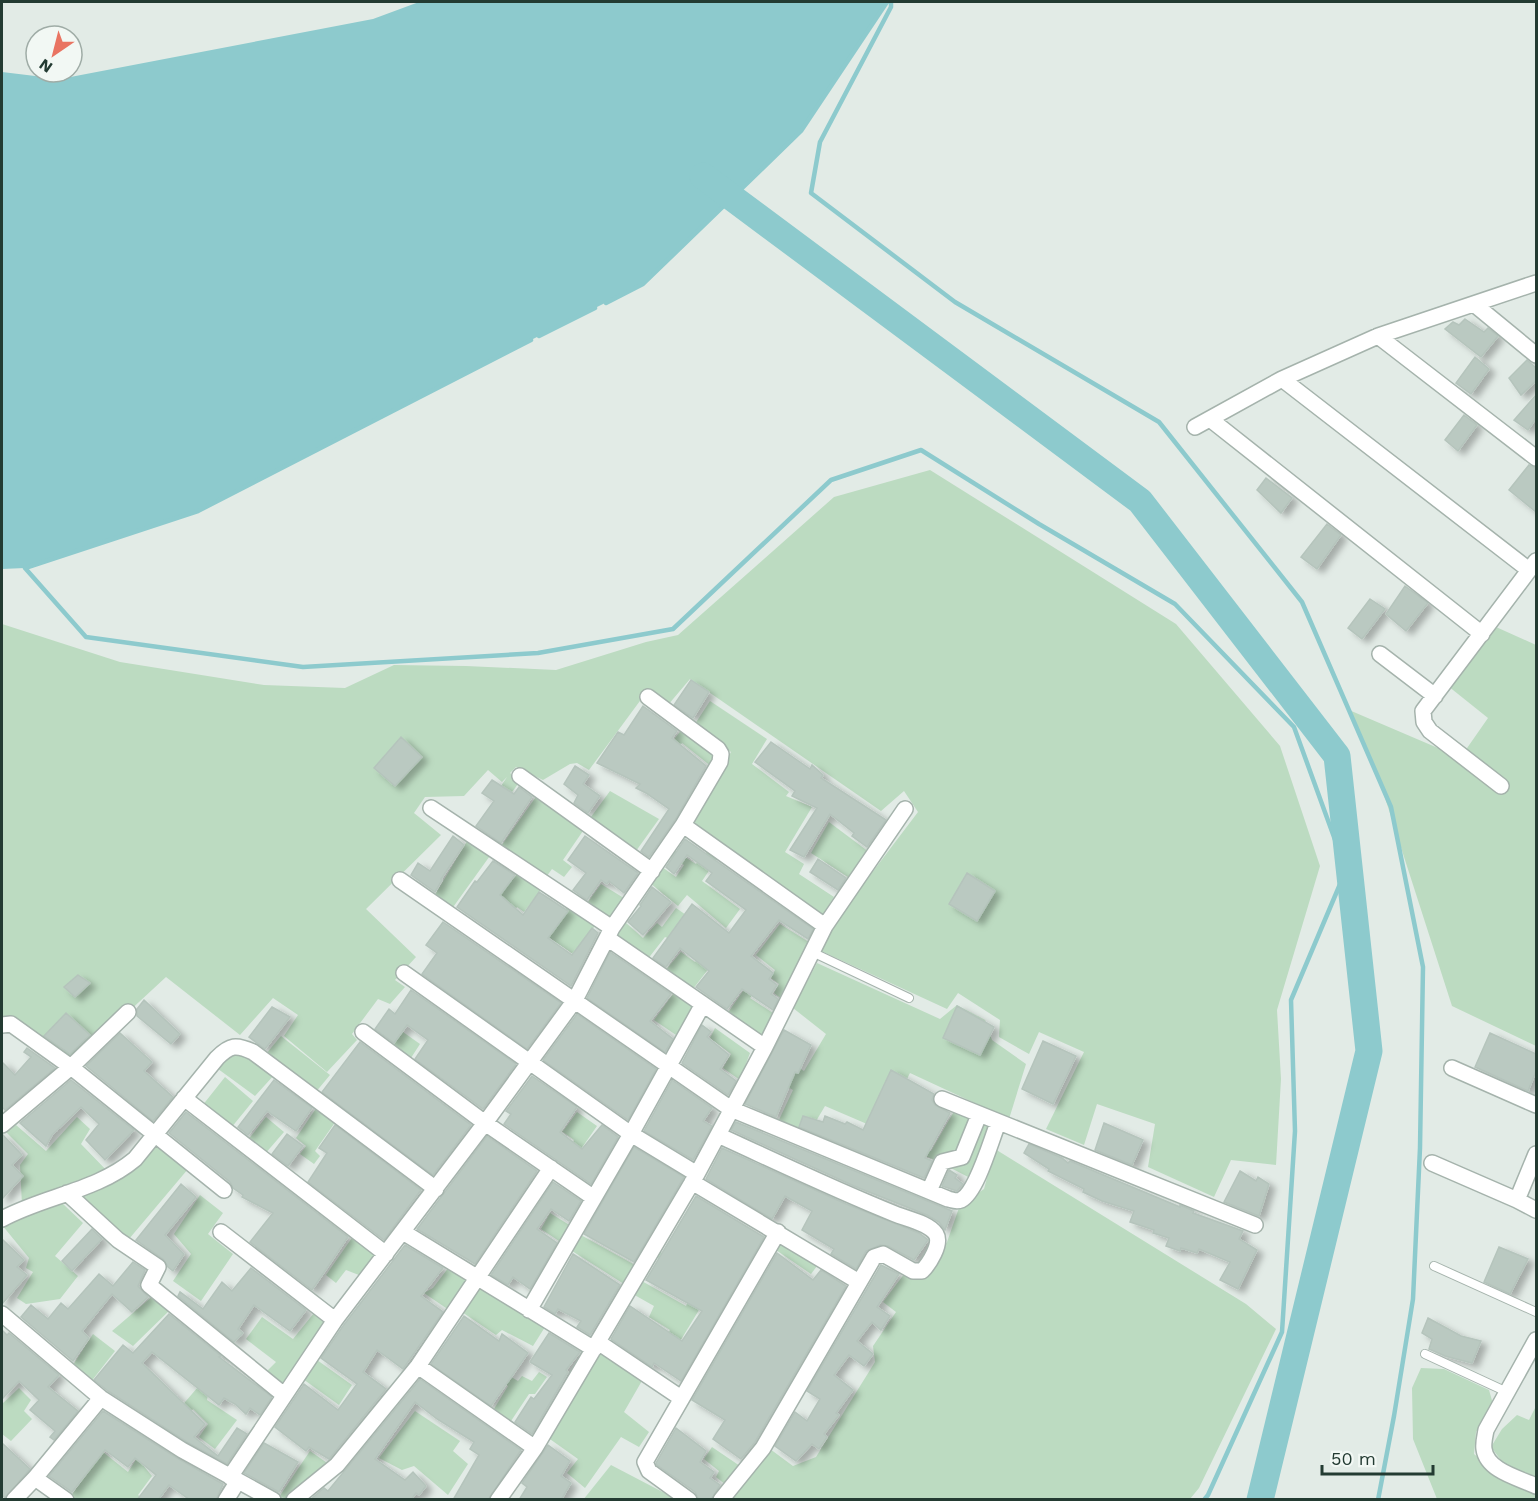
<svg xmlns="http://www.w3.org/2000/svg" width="1538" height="1501" font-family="'Work Sans',sans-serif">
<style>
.green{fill:#bcdbc1}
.water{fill:#8dcacd}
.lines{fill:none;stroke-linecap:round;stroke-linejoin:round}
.stream{stroke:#8dcacd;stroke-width:4.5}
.river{stroke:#8dcacd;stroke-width:27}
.building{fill:#bac9c1;stroke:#b5c4bc;stroke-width:1.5;filter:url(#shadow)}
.service-casing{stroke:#a5b3ac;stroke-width:10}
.minor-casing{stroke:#a5b3ac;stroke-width:18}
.service{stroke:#fff;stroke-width:8}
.minor{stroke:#fff;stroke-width:15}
</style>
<defs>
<filter id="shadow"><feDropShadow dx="6" dy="4" stdDeviation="3" flood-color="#0004"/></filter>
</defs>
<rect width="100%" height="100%" fill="#e2ebe6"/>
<!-- green -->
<path class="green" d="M930 470 1176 624 1280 746 1320 866 1277 1010 1281 1079 1276 1165 1231 1160 1214 1197 1148 1167 1155 1124 1097 1104 1084 1145 1046 1129 1084 1052 1039 1032 1029 1054 999 1037 1000 1020 958 993 947 1009 821 951 830 928 918 812 904 791 881 811 690 679 668 705 648 690 589 770 577 763 570 764 543 780 516 767 510 773 520 781 503 805 505 790 501 786 507 777 502 782 488 770 464 796 425 797 414 813 441 835 366 909 416 957 395 980 405 987 390 1004 378 999 352 1034 357 1040 327 1072 284 1036 298 1015 273 998 240 1035 166 977 71 1065 2 1022V624L120 662 264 685 345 688 394 665 466 666 556 670 646 642 678 635 834 497Z
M1496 627 1536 645V1046L1452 1006 1378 776 1349 710 1466 760 1506 781 1465 751 1488 718 1448 686Z
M710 701 767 739 752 764 789 792 786 796 812 807 785 852 804 864 799 874 834 897 823 915 689 825 731 752 695 724Z
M683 728 717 754 712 767 682 743 674 753 667 748Z
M610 791 659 819 636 851 591 817Z
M538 794 585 828 563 860 572 867 564 877 552 869 544 880 499 849Z
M829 822 869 852 851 879 811 853Z
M469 838 492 853 451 910 433 898Z
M711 848 719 856 702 881 740 909 726 928 687 895 678 906 650 883 662 867 676 877 684 865 668 856 674 850 696 864Z
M520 870 543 887 524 912 517 907 512 913 495 901Z
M601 884 627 900 610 923 585 906Z
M570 903 598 922 573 954 547 936Z
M676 908 689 917 670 939 665 937 647 960 614 938 625 922 643 938 657 923 662 927Z
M780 924 812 944 783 1000 774 993 779 984 771 978 775 970 756 955Z
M721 930 733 937 693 989 664 972 681 952 695 962Z
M817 963 940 1019 957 1005 985 1020 992 1040 1026 1064 1009 1119 910 1073 881 1130 825 1106 809 1133 778 1122 793 1090 763 1073 777 1055 804 1071 826 1034 793 1008Z
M750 981 758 988 750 998 773 1013 761 1039 727 1014Z
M676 990 699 1004 679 1037 654 1020Z
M715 1028 750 1053 740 1080 723 1068 731 1054 710 1038Z
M403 1032 420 1044 409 1061 391 1048Z
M281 1036 330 1075 315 1093 266 1054Z
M236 1050 275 1074 255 1096 214 1066Z
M225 1077 253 1101 231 1128 202 1106Z
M317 1107 336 1121 315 1151 320 1156 314 1164 300 1154 306 1146 296 1138Z
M956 1108 976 1117 959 1154 938 1161 903 1148 891 1132 931 1151Z
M577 1112 597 1126 579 1152 571 1146 574 1140 538 1114 563 1131Z
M77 1117 90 1129 81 1144 109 1173 22 1205 20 1165 28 1154 6 1132 16 1125 46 1151Z
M266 1117 284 1132 264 1155 247 1141Z
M981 1119 994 1124 972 1179 945 1165 963 1160Z
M155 1143 188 1169 129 1239 78 1195Z
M995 1149 1246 1304 1276 1329 1199 1488 1190 1499 732 1500 770 1449 793 1466 816 1457 875 1362 873 1346 896 1312 883 1302 905 1273 924 1274 947 1242 960 1205 984 1189Z
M200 1195 223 1213 208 1234 233 1254 201 1301 173 1281 191 1254 174 1234Z
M62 1203 83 1223 55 1256 78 1276 60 1299 26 1304 17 1298 33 1272 26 1268 29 1258 2 1225Z
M550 1213 571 1226 562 1243 541 1229Z
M579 1234 635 1265 624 1284 569 1249Z
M354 1235 379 1256 364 1277 346 1270 336 1283 326 1275Z
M784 1239 820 1262 811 1274 776 1250Z
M656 1249 709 1283 699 1310 665 1366 660 1346 670 1330 649 1317 654 1306 631 1293 640 1280 686 1306 697 1282 654 1256Z
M449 1267 468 1279 449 1310 424 1293 433 1288Z
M476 1283 545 1327 533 1346 502 1330 496 1335 459 1310Z
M154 1295 171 1309 133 1346 112 1331Z
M314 1313 326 1324 281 1385 265 1373 276 1362 246 1339 262 1317 293 1339Z
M93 1334 115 1351 90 1383 71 1368Z
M601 1351 643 1379 624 1412 649 1432 639 1447 621 1437 585 1488 567 1473 578 1459 547 1437Z
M317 1360 352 1385 339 1405 303 1379Z
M493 1366 518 1381 522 1376 532 1381 539 1372 547 1377 535 1394H529L511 1421 494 1409 508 1386 483 1369Z
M1421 1368 1444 1369 1489 1390 1493 1404 1476 1432 1474 1454 1493 1470 1536 1490V1499H1437L1413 1439 1412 1388Z
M198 1387 208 1393 207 1400 237 1420 215 1449 199 1437 208 1424 193 1409 172 1439 161 1430Z
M19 1388 31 1400 24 1411 32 1419 11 1441 2 1434V1404Z
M1536 1406V1478L1503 1463 1491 1447 1502 1429 1517 1415 1529 1420Z
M415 1411 460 1441 453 1451 468 1464 448 1495 414 1466 402 1470 379 1458Z
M712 1447 740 1466 726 1485 716 1477 719 1471 704 1459Z
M310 1451 330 1465 289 1499 279 1497Z
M103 1452 128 1472 137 1458 152 1476 138 1495 144 1499 72 1500 70 1497Z
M611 1465 676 1499 583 1500Z"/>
<!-- water -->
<path class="water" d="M419 2H887L801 131 643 284 423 394 198 511 25 568 2 569V72L60 79 373 19Z"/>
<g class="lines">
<!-- stream -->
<path class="stream" d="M891 2V7L820 142 811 193 955 302 1159 422 1302 602 1391 807 1423 967 1420 1148 1413 1299 1394 1416 1378 1500
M606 303 643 284 801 131 887 2
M539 336 595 308
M531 340 198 511 25 568 86 637 303 667 538 653 673 629 831 480 921 450 1039 524 1175 604 1294 727 1346 870 1291 1000 1295 1131 1282 1332 1208 1495 1204 1500"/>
<!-- river -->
<path class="river" d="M703 176 1140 501 1337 756 1369 1051 1260 1500"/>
</g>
<!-- building -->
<path class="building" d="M1465 319 1484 332 1488 328 1498 336 1481 357 1445 329 1453 322 1459 325Z
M1475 357 1489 369 1471 394 1456 383Z
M1527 360 1536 368V381L1521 395 1509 378Z
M1536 395V418L1528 430 1514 420Z
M1464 415 1477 425 1458 451 1445 440Z
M1529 465 1536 468V512L1509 490Z
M1266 478 1292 498 1281 513 1257 490Z
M1327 524 1341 535 1317 569 1301 557Z
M1405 586 1428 603 1406 631 1386 614Z
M1370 599 1385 609 1362 639 1348 628Z
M691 680 709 692 693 718 674 705Z
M643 706 677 731 672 738 706 766 675 820 649 857 641 851 669 809 646 793 636 788 640 784 597 763 618 732 624 735Z
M401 737 422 757 395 786 374 768Z
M771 742 810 769 812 765 823 775 821 778 886 820 867 847 852 836 854 833 830 814 804 857 790 850 817 808 792 796 795 791 755 762Z
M575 766 589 775 583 784 600 796 588 813 574 803 578 795 564 784Z
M492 780 514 794 519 787 532 797 501 843 476 826 494 801 482 793Z
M453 836 464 845 441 879 442 880 435 892 411 875 418 863 430 871Z
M585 836 638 873 624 893 609 881 607 884 601 880 587 900 573 890 586 873 568 860Z
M685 839 813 929 808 939 779 920 751 956 773 973 769 979 777 985 771 994 778 999 773 1010 742 989 727 1009 696 987 709 971 680 948 666 967 653 958 692 904 729 933 746 910 706 881 712 873 687 855 674 874 666 867Z
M818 859 846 878 838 890 810 872Z
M493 861 515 875 500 895 523 915 539 892 568 911 548 938 572 955 592 928 598 933 571 986 457 907 475 881 477 882Z
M967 873 995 891 977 921 949 904Z
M652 887 671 902 643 935 628 922 641 906 640 905Z
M443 922 561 1003 527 1049 422 974 437 953 426 945Z
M610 952 671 994 650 1021 673 1039 665 1052 587 998Z
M78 975 90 983 75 997 64 987Z
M411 990 516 1064 483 1109 415 1059 428 1040 407 1025 394 1043 375 1029 389 1009 395 1014Z
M144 1000 180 1034 171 1044 137 1016V1009Z
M957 1006 994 1027 980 1055 943 1038Z
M272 1007 290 1017 265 1049 249 1037Z
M66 1013 90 1035 70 1054 44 1036Z
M577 1014 656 1069 628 1120 543 1060Z
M702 1025 711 1032 707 1037 729 1055 720 1069 736 1081 728 1095 682 1063Z
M784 1030 811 1045 798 1073 795 1072 776 1117 745 1104Z
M120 1033 152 1062 144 1071 173 1097 153 1121 86 1066Z
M1490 1033 1536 1054V1071L1528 1091 1475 1067Z
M1043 1041 1076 1056 1053 1104 1022 1089Z
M360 1042 471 1125 433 1175 322 1092Z
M27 1048 55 1068 5 1110 2 1107V1062L15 1075 31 1057 24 1052Z
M891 1070 934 1094 932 1100 935 1105 950 1113 925 1158 932 1161 924 1178 799 1127 803 1116 823 1122 825 1116 845 1124 847 1122 863 1130Z
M532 1076 577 1107 560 1132 582 1149 602 1125 618 1137 591 1184 504 1124 511 1114 506 1111Z
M71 1080 134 1130 105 1160 86 1140 99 1124 81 1107 52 1135 46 1146 20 1123Z
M274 1080 312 1108 296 1131 267 1111 248 1135 238 1127Z
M672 1080 712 1108 703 1121 712 1126 693 1160 644 1131Z
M186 1112 348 1237 312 1290 250 1242 273 1213 242 1197 243 1195 233 1188 230 1182 169 1133Z
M736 1122 952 1211 945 1230 939 1222 927 1215 854 1186 731 1130Z
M1104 1123 1143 1140 1132 1165 1095 1150Z
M335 1125 421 1190 384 1240 308 1182 327 1153 319 1148Z
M2 1134 22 1155 12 1165 23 1176 2 1199Z
M287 1134 303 1146 288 1166 272 1154Z
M487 1136 537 1171 475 1264 417 1229Z
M1029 1144 1062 1158 1068 1163 1070 1161 1180 1207V1205L1194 1211 1193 1213 1243 1231 1239 1239 1257 1250 1238 1289 1220 1280 1230 1262 1199 1249 1197 1253 1181 1248 1180 1251 1166 1246 1169 1238 1153 1233 1154 1230 1130 1222 1134 1211 1102 1201 1083 1192 1084 1189 1048 1171 1049 1169 1024 1153Z
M634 1147 684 1177 634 1262 584 1234Z
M722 1148 846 1204 919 1233 928 1240 914 1260 888 1246 880 1245 866 1251 856 1269 831 1254 834 1249 802 1230 812 1211 785 1196 772 1219 706 1179Z
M949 1170 957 1175 955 1178 963 1184 957 1191 942 1186Z
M1240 1171 1256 1181 1258 1177 1269 1184 1259 1216 1224 1202Z
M553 1182 581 1201 569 1221 551 1209 537 1229 557 1243 530 1289 513 1277 508 1285 491 1275Z
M181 1184 196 1197 165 1235 184 1254 173 1271 168 1267 163 1259 136 1240Z
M696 1196 764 1237 681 1381 654 1363 652 1367 611 1339 630 1306 682 1341 702 1311 646 1280Z
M92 1229 102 1239 72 1271 62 1261Z
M2 1239 24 1260 17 1267 27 1275 2 1304Z
M405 1245 443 1268 421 1296 443 1312 403 1369 377 1350 363 1372 386 1389 330 1458 329 1459 309 1447 306 1451 275 1427 304 1384 338 1410 357 1384 321 1358 343 1326Z
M1499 1247 1528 1259 1510 1294 1484 1282Z
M777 1253 813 1280 821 1270 846 1286 755 1442 741 1459 713 1439 725 1420 692 1400Z
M573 1254 620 1285 590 1335 577 1327 581 1321 558 1309 555 1314 544 1307Z
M133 1262 145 1270 138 1286 148 1297 132 1312 112 1294 82 1331 89 1338 73 1361 21 1317 31 1305 48 1319 61 1303 68 1309 99 1274 113 1286Z
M881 1265 899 1274 877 1307 890 1316 881 1330 872 1322 857 1341 873 1354 864 1366 849 1355 834 1375 853 1390 836 1413 839 1415 824 1434 827 1437 819 1449 812 1444 796 1461 775 1446 795 1412 807 1421 820 1399 807 1391Z
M251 1268 306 1310 290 1331 254 1305 238 1329 243 1333 234 1342 178 1296 180 1292 203 1309 222 1282 232 1291Z
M169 1314 221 1356 219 1357 272 1397 260 1415 250 1408 246 1414 235 1404 224 1398 219 1405 152 1352 142 1363 205 1424 194 1437 218 1456 237 1428 247 1434 227 1464 187 1442 108 1391 94 1380 123 1345 133 1353Z
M464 1316 499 1341 502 1334 528 1353 491 1406 431 1364Z
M1428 1318 1461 1336 1481 1341 1472 1363 1445 1356 1429 1349 1432 1339 1422 1333Z
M2 1330 7 1335 9 1333 59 1375 48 1387 78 1411 54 1440 50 1437 55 1431 30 1410 39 1400 19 1381 2 1399Z
M549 1333 580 1352 566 1370 568 1372 532 1434 515 1422 531 1397 534 1399 552 1375 530 1362Z
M420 1379 521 1450 488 1500H453L479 1455 470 1449 474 1442 437 1419 415 1402 375 1459 405 1480 413 1472 426 1486 419 1495 416 1493 411 1500H310L324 1488 328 1491Z
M103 1411 177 1458 223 1484 216 1500H190L169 1485 158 1500H137L156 1475 135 1458 128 1467 105 1450 72 1492 49 1476Z
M676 1428 706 1451 700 1462 714 1472 710 1478 720 1485 711 1500H699L695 1492 657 1465 656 1463Z
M2 1443 30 1469 5 1498 2 1495Z
M264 1443 298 1462 279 1492 244 1473Z
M548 1445 570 1461 561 1476 571 1483 561 1500H519L527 1487 522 1483Z"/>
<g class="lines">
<!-- service casing -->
<g class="service-casing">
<path id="service" d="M812 952 909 998
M1434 1266 1536 1312
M1425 1354 1507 1392"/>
</g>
<!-- minor casing -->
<g class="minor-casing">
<path id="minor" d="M1474 304 1536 355
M1378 336 1536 458
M1282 379 1529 570
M1210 419 1482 634
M1195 427 1282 379 1378 336 1536 283
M1380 654 1435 696
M520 776 652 871
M1501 786 1430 731 1424 722 1423 711 1536 561
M431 808 612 928
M683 825 825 926
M400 880 731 1109 948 1199C953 1200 956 1202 961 1200 977 1192 991 1140 998 1123
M607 938 765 1047
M404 973 631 1134 697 1174
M2 1025 11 1024 71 1067 224 1190
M363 1032 485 1123 594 1198
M1452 1068 1536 1105
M184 1098 386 1254
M942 1099 1255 1225
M2 1125 71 1067 128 1012
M718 1135C777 1162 835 1190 895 1214 907 1219 929 1223 936 1234 942 1244 929 1264 922 1271H913L883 1254 874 1257 763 1448 721 1500
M1432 1163 1517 1200 1536 1210
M692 1182 859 1282
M929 1191 942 1162 962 1157 979 1115
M67 1193 118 1240 158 1267 149 1285 284 1395
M1517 1200 1536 1154
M2 1219C44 1196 97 1191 135 1159L217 1058C230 1045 236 1044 253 1052L436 1189
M221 1232 335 1320
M403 1232 594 1349
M529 1310 631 1134 703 1004
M2 1314 101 1398 182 1450 273 1500
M1536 1340 1486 1430C1485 1436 1483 1443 1484 1449 1487 1471 1519 1478 1536 1486
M598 1342 681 1398
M418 1366 535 1448
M230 1477 335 1320 485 1123 575 1000 612 928 683 825 720 762 721 754 718 749 648 697
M35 1478 66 1500
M14 1500 35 1478 101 1398
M226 1500 238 1481
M294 1500 337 1465 418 1366 551 1168
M498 1500 535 1448 697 1174 765 1047 825 926 905 809
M689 1500 649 1471 645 1462 778 1232"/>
</g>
<!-- service -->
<use href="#service" class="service"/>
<!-- minor -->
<use href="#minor" class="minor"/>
</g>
<!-- border -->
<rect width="1538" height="1501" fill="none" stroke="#233b32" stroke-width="6"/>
<!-- north arrow -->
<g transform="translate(54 54) rotate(215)"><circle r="28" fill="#f2f8f4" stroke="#9faca6" stroke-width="1.5"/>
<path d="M0-4.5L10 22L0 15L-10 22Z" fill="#e97462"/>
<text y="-9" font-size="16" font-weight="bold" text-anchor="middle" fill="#233b32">N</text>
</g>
<!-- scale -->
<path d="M1322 1465v9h111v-9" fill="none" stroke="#233b32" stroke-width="3"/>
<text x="1331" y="1465" font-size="18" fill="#233b32" stroke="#f2f8f4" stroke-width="4.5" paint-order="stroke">50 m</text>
</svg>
